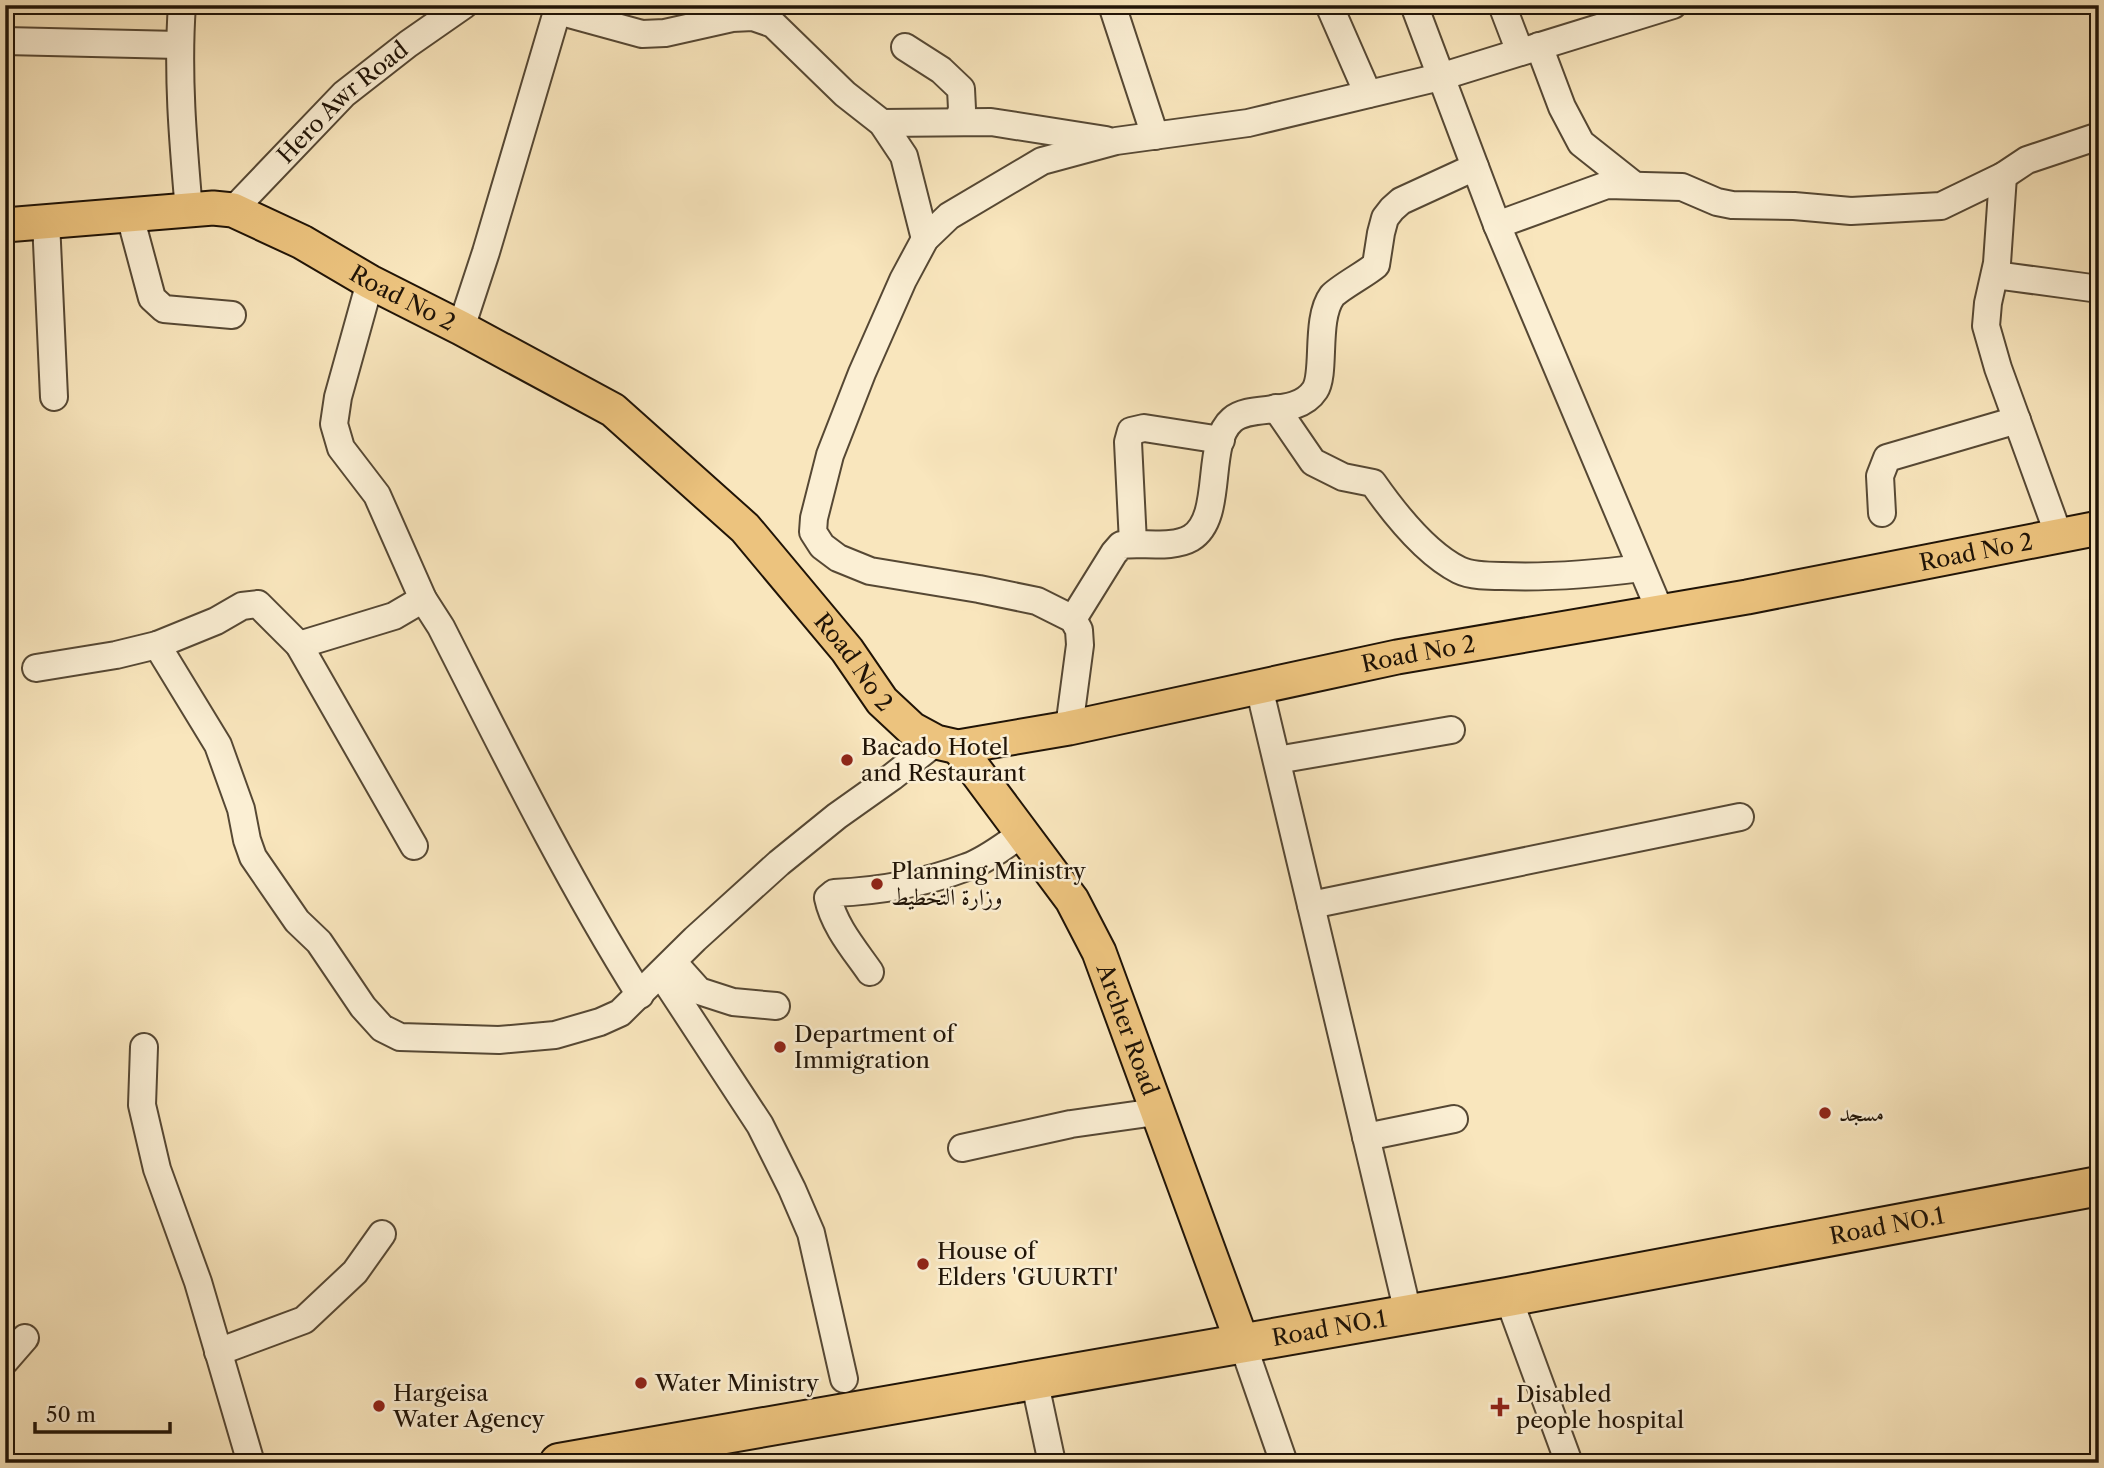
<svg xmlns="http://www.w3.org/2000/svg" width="2104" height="1468" font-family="'Libre Caslon Text',Amiri,serif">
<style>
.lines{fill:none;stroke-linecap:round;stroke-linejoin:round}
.minor-casing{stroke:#564834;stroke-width:30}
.major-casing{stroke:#201407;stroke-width:37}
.highway-casing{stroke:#201407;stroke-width:42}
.minor{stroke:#fbefd4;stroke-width:26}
.major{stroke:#ecc37e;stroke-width:33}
.highway{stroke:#ecc37e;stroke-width:38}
.poi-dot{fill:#8f2418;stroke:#fbefd4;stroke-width:2.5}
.labels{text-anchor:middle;stroke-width:5;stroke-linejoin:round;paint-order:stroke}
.street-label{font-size:23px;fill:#201407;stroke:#fbefd4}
.poi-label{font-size:23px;fill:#201407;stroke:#fbefd4;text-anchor:start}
</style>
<rect width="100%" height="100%" fill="#f9e6bd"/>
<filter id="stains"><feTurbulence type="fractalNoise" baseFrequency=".00286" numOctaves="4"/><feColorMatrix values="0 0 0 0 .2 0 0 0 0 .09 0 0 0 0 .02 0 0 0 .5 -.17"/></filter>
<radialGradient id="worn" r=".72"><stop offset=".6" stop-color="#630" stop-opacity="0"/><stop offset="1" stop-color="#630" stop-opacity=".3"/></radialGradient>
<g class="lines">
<!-- minor casing -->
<g class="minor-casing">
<g id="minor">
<path d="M182 5C177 74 183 142 189 211"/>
<path d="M1112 5 1155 136"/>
<path d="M1329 5 1368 94"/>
<path d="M1414 5 1497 225 1660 611"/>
<path d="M1502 5 1520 52"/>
<path d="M558 11 642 34 665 33 732 18 753 17 773 24 845 94 882 123 904 156 925 239"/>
<path d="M5 41 179 45"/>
<path d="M1539 46 1562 107 1581 143 1634 185"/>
<path d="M905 47 941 70 961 89 962 109 958 121"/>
<path d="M882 123 991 122 1106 140"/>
<path d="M2003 176 1997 263 1988 303 1986 326 1998 368 2059 536"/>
<path id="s1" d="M233 210 344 94 408 44 464 5"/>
<path d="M130 216 152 298 164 309 232 315"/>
<path d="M46 221 54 397"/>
<path d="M1497 225 1607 185 1682 187 1717 202 1732 205 1794 206 1851 211 1941 206 2003 176 2027 160 2099 136"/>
<path d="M1995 275 2099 289"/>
<path d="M370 282 338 397 334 424 341 448 377 495 423 599 441 627C504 751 566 877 640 995"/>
<path d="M461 328 486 252 559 5"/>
<path d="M1276 408 1313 462 1343 477 1373 483C1394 513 1425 553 1459 570 1471 576 1489 576 1502 576 1549 578 1595 574 1641 568"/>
<path d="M1882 513 1880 476 1887 458 2017 420"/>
<path d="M1133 543 1128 442 1131 431 1144 428 1221 440"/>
<path d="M1073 619 1114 553 1121 545C1142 542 1172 549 1191 538 1225 517 1204 444 1232 420 1251 403 1297 418 1315 390 1326 373 1315 319 1332 296 1339 288 1367 273 1376 265L1381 233 1385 218 1392 209 1401 201 1475 167"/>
<path d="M157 645 218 745 241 809 247 840 253 857 297 921 319 942 363 1007 382 1028 400 1037 499 1040 555 1035 600 1022 620 1013 695 939 779 863 837 816 892 777 936 742"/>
<path d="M299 645 394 616 423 599"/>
<path d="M36 668 116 655 157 645 216 621 242 606 258 604 299 645 414 846"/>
<path d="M1259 687 1408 1313"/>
<path d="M1069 728 1080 645 1079 630 1073 619 1037 601 979 589 870 571 838 558 822 546 813 532 814 518 830 455 862 373 903 280 925 239 949 216 1042 161 1116 141 1248 123 1440 77 1673 5"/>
<path d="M1277 760 1451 730"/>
<path d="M1311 905 1740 817"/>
<path d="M673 962 699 991 733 1002 776 1006"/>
<path d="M870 972C854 949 834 926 828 898L834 893C879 891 925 883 967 867 987 860 1005 845 1023 833"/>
<path d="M661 974 760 1125 792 1189 811 1233 844 1379"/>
<path d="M144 1047 142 1105 157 1169 198 1282 251 1463"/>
<path d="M1366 1137 1454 1119"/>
<path d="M962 1148 1071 1124 1156 1112"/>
<path d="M1508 1297 1569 1463"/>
<path d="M1242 1342 1284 1463"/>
<path d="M218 1352 304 1320 355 1272 382 1234"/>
<path d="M5 1361 25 1338"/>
<path d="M1034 1379 1052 1463"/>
</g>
</g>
<!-- major casing -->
<g class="major-casing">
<g id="major">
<path id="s2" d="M5 225 213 208 233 210 302 242 370 282 461 328 613 410 745 528 847 650 882 701 912 729 936 742 958 747 1069 728 1397 657 1747 597 2099 528"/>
<path id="s3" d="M958 747 1072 900 1099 952 1242 1342"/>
</g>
</g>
<!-- highway casing -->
<g class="highway-casing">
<g id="highway">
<path id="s4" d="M559 1463 1508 1297 2099 1186"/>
</g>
</g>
<!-- minor -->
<use href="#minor" class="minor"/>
<!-- major -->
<use href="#major" class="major"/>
<!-- highway -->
<use href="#highway" class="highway"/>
</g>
<!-- markers -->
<g class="poi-dot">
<circle cx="847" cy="760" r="7"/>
<circle cx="877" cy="884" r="7"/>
<circle cx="780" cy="1047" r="7"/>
<circle cx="1825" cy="1113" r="7"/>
<circle cx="923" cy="1264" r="7"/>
<circle cx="641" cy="1383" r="7"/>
<circle cx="379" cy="1406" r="7"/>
<path d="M1496.5 1396.5h7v7h7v7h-7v7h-7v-7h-7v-7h7z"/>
</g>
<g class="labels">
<!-- street labels -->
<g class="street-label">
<text dy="8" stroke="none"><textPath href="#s1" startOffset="154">Hero Awr Road</textPath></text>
<text dy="8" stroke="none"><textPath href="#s2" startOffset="420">Road No 2</textPath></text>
<text dy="8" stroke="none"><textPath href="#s2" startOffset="2184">Road No 2</textPath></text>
<text dy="8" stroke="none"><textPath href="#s2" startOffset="1617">Road No 2</textPath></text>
<text dy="8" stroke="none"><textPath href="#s2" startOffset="1008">Road No 2</textPath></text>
<text dy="8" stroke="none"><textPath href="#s3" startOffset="332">Archer Road</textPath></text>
<text dy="8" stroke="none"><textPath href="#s4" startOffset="1349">Road NO.1</textPath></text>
<text dy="8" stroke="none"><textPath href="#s4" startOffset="782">Road NO.1</textPath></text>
</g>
<!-- poi labels -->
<g class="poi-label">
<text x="861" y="755">Bacado Hotel<tspan x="861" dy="26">and Restaurant</tspan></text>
<text x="891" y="879">Planning Ministry<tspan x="891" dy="26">وزارة التخطيط</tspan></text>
<text x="794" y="1042">Department of<tspan x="794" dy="26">Immigration</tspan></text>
<text x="1839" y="1121">مسجد</text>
<text x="937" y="1259">House of<tspan x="937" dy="26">Elders 'GUURTI'</tspan></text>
<text x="655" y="1391">Water Ministry</text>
<text x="393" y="1401">Hargeisa<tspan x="393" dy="26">Water Agency</tspan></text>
<text x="1516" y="1402">Disabled<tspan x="1516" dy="26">people hospital</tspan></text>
</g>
</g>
<!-- margin -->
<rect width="2104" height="1468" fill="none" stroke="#f9e6bd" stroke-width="28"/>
<rect x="7" y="7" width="2090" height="1454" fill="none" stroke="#201407" stroke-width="3.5"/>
<rect x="14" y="14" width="2076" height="1440" fill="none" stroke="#201407" stroke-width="2"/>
<!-- scale -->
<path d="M35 1422v10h135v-10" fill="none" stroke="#201407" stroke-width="3.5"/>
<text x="46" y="1422" font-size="21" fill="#201407" stroke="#fbefd4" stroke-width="5" paint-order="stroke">50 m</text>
<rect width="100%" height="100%" filter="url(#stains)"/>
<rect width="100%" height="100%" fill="url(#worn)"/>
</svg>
